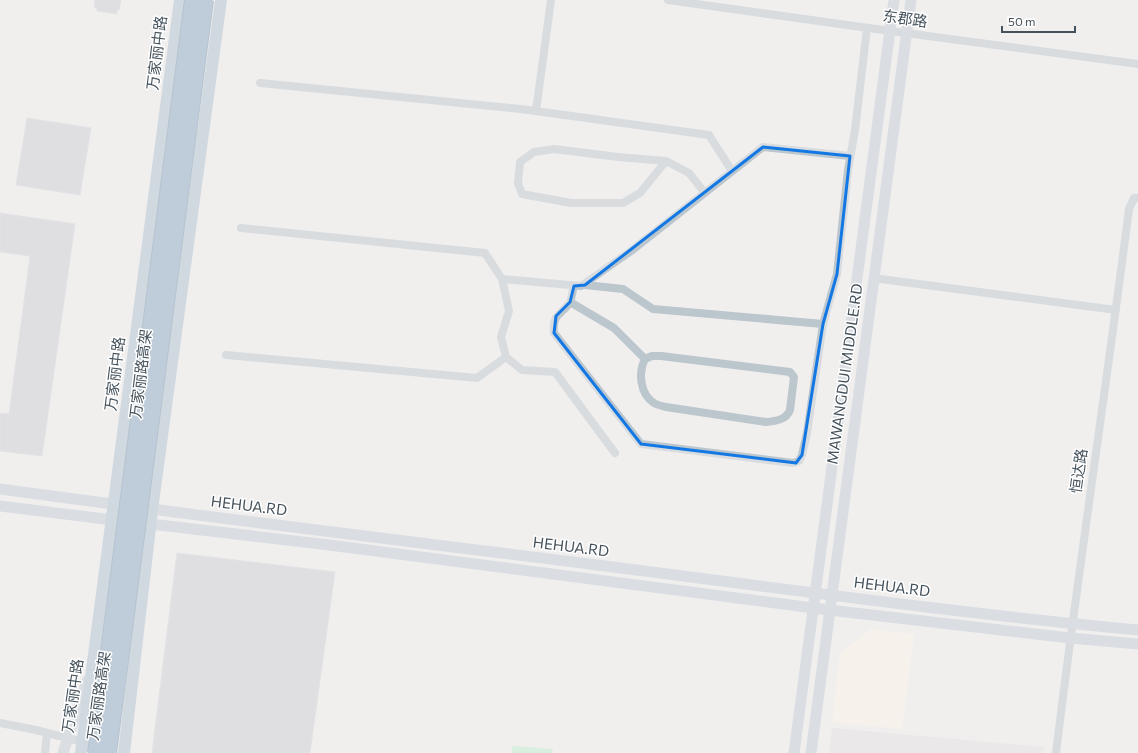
<svg xmlns="http://www.w3.org/2000/svg" width="1138" height="753" font-family="Commissioner,'Noto Sans SC',sans-serif">
<style>
.commercial{fill:#fcf5e6}
.education{fill:#e2dfe0}
.green{fill:#baf0cd}
.building{fill:#cacdd3;stroke:#d1d4da}
.lines{fill:none;stroke-linecap:round;stroke-linejoin:round}
.street{stroke:#bbc6cd;stroke-width:8}
.secondary{stroke:#becad5;stroke-width:11}
.primary{stroke:#acbfce;stroke-width:12}
.highway-bridge-casing{stroke:#6f8eaa;stroke-width:16;stroke-linecap:butt}
.highway-bridge{stroke:#84a3be;stroke-width:14}
.marked{fill:none;stroke:#1478e4;stroke-width:3;stroke-linejoin:round}
.labels{text-anchor:middle;stroke-width:3;stroke-linejoin:round;paint-order:stroke}
.street-label{font-size:15px;fill:#45525c;stroke:#fff}
</style>
<rect width="100%" height="100%" fill="#f1eeee"/>
<!-- commercial -->
<path class="commercial" d="M871 629 914 634 902 729 832 722 840 653Z"/>
<!-- education -->
<path class="education" d="M832 728 1044 747 1043 753H829Z"/>
<!-- green -->
<path class="green" d="M512 746 553 749 552 753H512Z"/>
<!-- building -->
<path class="building" d="M95 0H121L119 10H117V14L97 11V8L94 7Z
M27 118 91 128 80 195 16 185Z
M0 213 75 224 42 456 0 451V413L9 414 30 256 0 252Z
M177 553 335 572 310 753H152Z"/>
<g class="lines">
<!-- street -->
<path class="street" d="M668 0 890 31 1138 64
M260 83 521 109 709 135 732 171
M536 111 551 0
M666 161 640 193 623 203H571L522 194 518 183 520 162 534 152 554 149 618 157 666 161 689 173 705 193
M241 228 485 253 502 279 581 286 631 251 763 147 850 156
M873 278 1116 310
M502 279 509 311 501 337 506 357 522 370 555 372 615 453
M585 285 623 289 653 309 823 324
M574 286C572 291 572 298 570 302 561 316 552 313 554 333L641 444 793 463 799 461 802 455 807 433 823 324 837 274 848 170 855 130 867 28
M570 302 614 328 645 359 652 356H661L790 372 794 377 790 410C786 420 776 421 766 422L666 407C662 406 657 405 654 403 640 394 638 373 645 359
M226 355 477 378 506 357
M0 723 36 730 83 742
M45 753 47 733
M1056 753C1078 571 1106 390 1129 209L1134 198H1138"/>
<!-- secondary -->
<path class="secondary" d="M0 489C196 516 393 539 589 564 772 587 954 613 1138 630
M0 506 121 521
M142 523 329 545 829 610 1070 638 1138 644
M63 753 87 681
M794 753 894 0
M811 753 911 0"/>
<!-- primary -->
<path class="primary" d="M81 753 180 0
M124 753 152 510 221 0"/>
<!-- highway-bridge casing -->
<g class="highway-bridge-casing">
<path id="highway-bridge" d="M95 753 192 0
M109 753 206 0"/>
</g>
<!-- highway-bridge -->
<use href="#highway-bridge" class="highway-bridge"/>
</g>
<!-- marked area -->
<path d="M0 0H1138V753H0ZM763 147 850 156 837 274 823 324 802 455 796 463 641 444 554 333 556 316 570 302 574 286 585 285Z" fill="#f1eeee" fill-opacity=".55" fill-rule="evenodd"/>
<path class="marked" d="M763 147 850 156 837 274 823 324 802 455 796 463 641 444 554 333 556 316 570 302 574 286 585 285Z"/>
<g class="labels">
<!-- street labels -->
<g class="street-label">
<text transform="translate(905 19) rotate(8)" y="5">东郡路</text>
<text transform="translate(157 53) rotate(-83)" y="5">万家丽中路</text>
<text transform="translate(115 374) rotate(-83)" y="5">万家丽中路</text>
<text transform="translate(141 374) rotate(-83)" y="5">万家丽路高架</text>
<text transform="translate(845 374) rotate(-82)" y="5">MAWANGDUI MIDDLE.RD</text>
<text transform="translate(1079 471) rotate(-82)" y="5">恒达路</text>
<text transform="translate(249 506) rotate(7)" y="5">HEHUA.RD</text>
<text transform="translate(571 547) rotate(7)" y="5">HEHUA.RD</text>
<text transform="translate(892 587) rotate(7)" y="5">HEHUA.RD</text>
<text transform="translate(73 696) rotate(-82)" y="5">万家丽中路</text>
<text transform="translate(99 696) rotate(-82)" y="5">万家丽路高架</text>
</g>
</g>
<!-- scale -->
<path d="M1002 26v6h73v-6" fill="none" stroke="#45525c" stroke-width="2"/>
<text x="1008" y="26" font-size="12" fill="#45525c" stroke="#ffffff" stroke-width="3" paint-order="stroke">50 m</text>
</svg>
